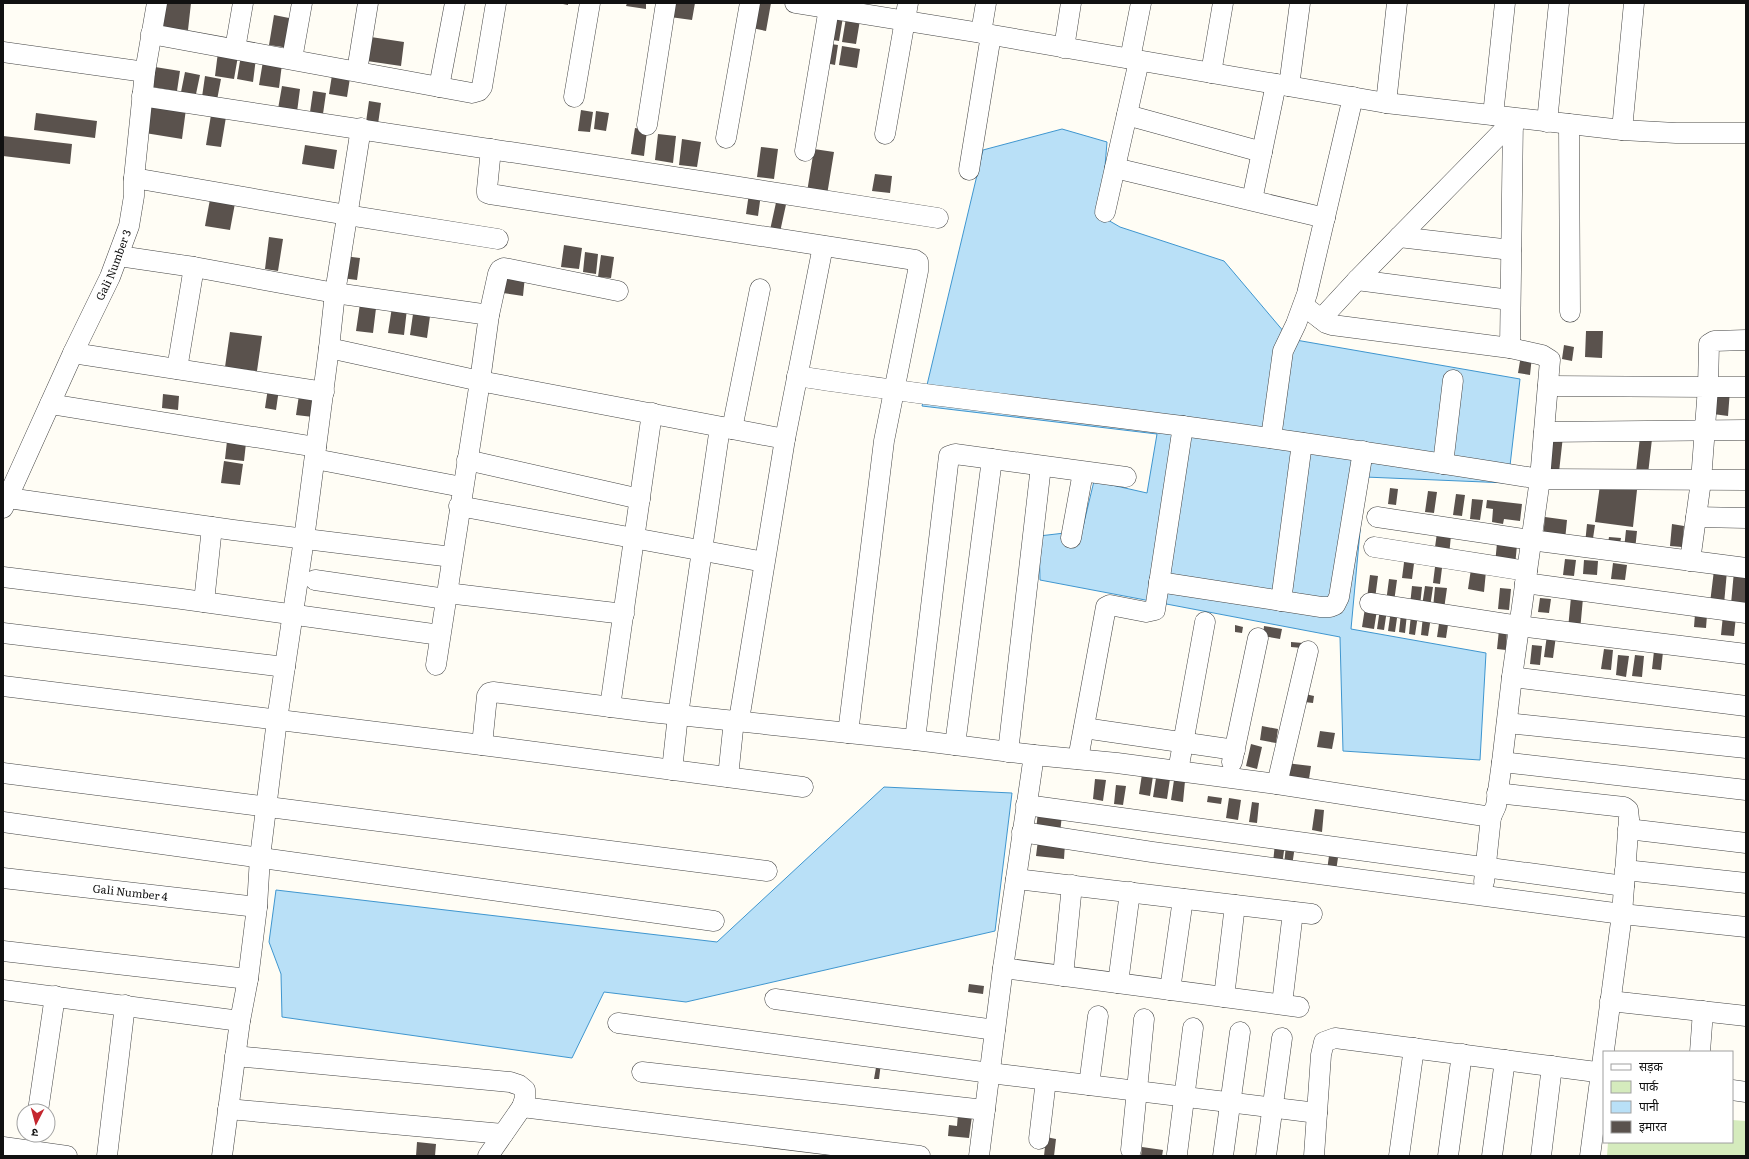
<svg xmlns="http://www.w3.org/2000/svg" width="1749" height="1159" font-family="Literata,'Noto Sans Devanagari',serif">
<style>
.green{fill:#d5ebbd}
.water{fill:#b9e0f7;stroke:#3f96cf}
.building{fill:#5a524d}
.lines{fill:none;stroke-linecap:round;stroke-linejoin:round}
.minor-casing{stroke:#444;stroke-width:21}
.minor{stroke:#fff;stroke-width:20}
.labels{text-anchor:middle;stroke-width:4;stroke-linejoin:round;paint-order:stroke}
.street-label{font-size:11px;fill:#111;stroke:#fff}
</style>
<rect width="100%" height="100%" fill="#fffdf5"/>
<!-- green -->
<path class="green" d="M1732 1120 1746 1121V1156H1607L1608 1142H1732Z"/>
<!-- water -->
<path class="water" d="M1062 129 1107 142 1101 216 1120 227 1224 261 1290 339 1520 379 1508 483 1365 477 1351 629 1486 653 1480 760 1343 751 1340 637 1040 580 1039 536 1082 531 1094 481 1147 493 1157 434 922 406 983 150Z
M884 787 1012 793 995 931 686 1002 604 992 572 1058 282 1017 281 974 269 942 276 890 717 942Z"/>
<!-- building -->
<path class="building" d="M166 3H191L188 30 163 28Z
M558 3H568V5Z
M627 3H646V9L626 6Z
M672 3H695L692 20 670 17Z
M756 3H771L766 31 752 28Z
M274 15 294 19 289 48 269 45Z
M830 15 843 17 839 41 826 39Z
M846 18 860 20 856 44 842 42Z
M371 37 404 42 401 66 367 61Z
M824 43 838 45 835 65 821 62Z
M842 46 860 49 857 68 839 65Z
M218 52 238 56 234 79 215 76Z
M241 55 256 58 253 82 237 79Z
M263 61 282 64 279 88 259 85Z
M155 67 180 71 177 91 152 87Z
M185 72 200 75 196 94 181 92Z
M332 75 350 78 347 97 329 94Z
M205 76 221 79 217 100 202 97Z
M282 86 300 89 297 112 278 109Z
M313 91 326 93 323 114 310 112Z
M369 101 381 103 378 124 366 122Z
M149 103 186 109 182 139 145 133Z
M581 110 593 112 590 132 578 131Z
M596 111 609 113 606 131 594 129Z
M36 113 97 121 95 138 34 130Z
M211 115 226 117 221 147 206 145Z
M635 128 647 130 644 156 631 154Z
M658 134 676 136 673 163 655 160Z
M3 136 72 144 70 164 3 156Z
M682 139 701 142 697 167 679 165Z
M305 145 337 150 334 169 302 164Z
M761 147 778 149 774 179 757 177Z
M814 149 834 152 827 195 807 192Z
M875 174 892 176 890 193 872 191Z
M749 193 761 194 758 216 746 214Z
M211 194 236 198 230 230 205 226Z
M777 198 787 200 780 232 770 230Z
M269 237 283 239 278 271 265 269Z
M564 245 582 248 579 269 561 267Z
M585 252 598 254 596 274 583 272Z
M601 255 614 257 611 278 598 277Z
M344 256 360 258 357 280 341 278Z
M505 273 525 276 523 296 503 293Z
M361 297 377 300 373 333 356 331Z
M392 307 407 309 404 335 388 333Z
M414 307 431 309 427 338 410 335Z
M1586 331H1603L1602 358 1585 357Z
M230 332 262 336 257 371 225 367Z
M1564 345 1574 347 1572 361 1562 359Z
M1521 355 1532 356 1530 375 1518 373Z
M268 388 279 389 276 410 265 408Z
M1716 389 1730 390 1728 416 1713 414Z
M163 394 179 396 178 410 162 408Z
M299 395 316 397 313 417 296 415Z
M1549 434 1563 436 1559 472 1545 470Z
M1640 437 1652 439 1648 474 1636 472Z
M227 441 246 443 244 461 225 459Z
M224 461 243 464 240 485 221 483Z
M1600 485 1637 490 1633 527 1595 522Z
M1390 488 1398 489 1396 505 1388 504Z
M1428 491 1437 492 1434 513 1425 512Z
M1456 494 1465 495 1462 516 1453 515Z
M1472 499 1483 500 1480 520 1470 519Z
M1487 500 1522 504 1520 521 1504 519 1503 524 1492 522 1493 509 1486 508Z
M1545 517 1567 520 1565 540 1543 537Z
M1587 524 1595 525 1592 545 1585 544Z
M1672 524 1684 526 1682 547 1670 546Z
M1626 530 1637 531 1635 550 1624 549Z
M1437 533 1451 535 1449 556 1434 554Z
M1609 537 1621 538 1619 550 1607 549Z
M1497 543 1517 545 1515 566 1495 564Z
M1405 555 1415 556 1412 579 1402 578Z
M1436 559 1443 560 1440 584 1433 583Z
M1565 559 1576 560 1574 576 1563 575Z
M1584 560 1598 561 1597 575 1583 574Z
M1613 563 1627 565 1625 580 1611 579Z
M1471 569 1486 571 1484 592 1468 589Z
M1714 570 1727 571 1724 604 1710 603Z
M1734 571 1746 572 1745 605 1731 604Z
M1370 575 1378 576 1375 599 1367 598Z
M1389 579 1397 580 1394 602H1386Z
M1412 586 1422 587 1420 606 1410 605Z
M1425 586 1433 587 1430 607 1422 606Z
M1435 587 1447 588 1444 609 1433 608Z
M1500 588 1511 589 1509 610 1498 609Z
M1571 597 1583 598 1580 631 1568 629Z
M1540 598 1551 599 1549 613 1538 612Z
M1365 608 1377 610 1374 629 1362 627Z
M1380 609 1387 610 1384 630 1377 629Z
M1391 610 1398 611 1395 632 1388 631Z
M1401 614H1407L1405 633 1399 632Z
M1695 614 1707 615 1706 628 1694 627Z
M1411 615H1418L1415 635 1409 634Z
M1723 615 1736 616 1734 636 1721 635Z
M1423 616 1431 617 1428 636 1421 635Z
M1440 617 1449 618 1446 638 1437 637Z
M1235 625 1243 627 1242 633 1235 632Z
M1264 626 1282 629 1280 639 1263 636Z
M1499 630 1507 631 1506 650 1497 649Z
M1547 635 1556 636 1553 658 1544 657Z
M1291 642 1303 643 1302 648 1291 647Z
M1532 645 1542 646 1540 665 1530 664Z
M1604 649 1613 650 1611 670 1601 669Z
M1654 651 1663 652 1661 670 1652 669Z
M1618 655 1629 656 1626 677 1616 675Z
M1635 655 1644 656 1642 677 1632 676Z
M1305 694 1314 696 1313 703 1304 702Z
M1262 726 1278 729 1276 743 1260 740Z
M1320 731 1335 733 1332 749 1317 747Z
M1251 744 1262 747 1257 769 1246 766Z
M1286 763 1311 766 1309 779 1284 775Z
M1142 774 1153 776 1150 796 1139 794Z
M1156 778 1170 779 1167 799 1153 797Z
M1095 779 1106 780 1103 801 1093 799Z
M1174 780 1185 781 1183 802 1171 800Z
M1116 785 1126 786 1123 805 1114 804Z
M1208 796 1222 798 1221 804 1207 802Z
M1229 798 1241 800 1238 820 1226 818Z
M1252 802 1259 803 1257 823 1249 822Z
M1315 809 1324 810 1322 832 1312 830Z
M1038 811 1062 814 1060 834 1036 831Z
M1038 840 1065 844 1064 859 1036 856Z
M1275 843 1285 844 1282 865 1273 863Z
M1286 845 1295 846 1292 866 1284 865Z
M1330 849 1339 851 1336 871 1327 870Z
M969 984 984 986 983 994 968 992Z
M877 1062 881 1063 879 1079H874Z
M958 1114 972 1116 969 1138 948 1136 949 1125 957 1126Z
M1046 1137 1056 1139 1054 1156H1044Z
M417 1142 436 1144 435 1156H416Z
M1142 1147 1163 1150 1162 1156H1141Z"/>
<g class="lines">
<!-- minor casing -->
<g class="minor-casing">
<g id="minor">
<path d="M795 3 981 33 1386 103 1622 130 1676 133H1746"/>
<path d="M981 33 986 3"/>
<path d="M151 34 472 93 479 91 482 87 496 3"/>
<path d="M1064 48 1071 3"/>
<path d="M235 49 243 3"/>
<path d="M3 52 145 72"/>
<path d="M292 59 302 3"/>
<path d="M1130 59 1141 3"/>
<path d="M357 71 368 3"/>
<path d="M1211 73 1223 3"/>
<path d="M1289 86 1300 3"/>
<path d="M439 87 455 3"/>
<path d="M142 96 720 184 938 218"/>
<path d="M574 97 590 3"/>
<path d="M1386 103 1397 3"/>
<path d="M1127 115 1262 152"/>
<path d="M1493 115 1505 3"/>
<path d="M1547 122 1559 3"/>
<path d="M1569 124 1570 312"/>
<path d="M647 125 666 3"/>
<path d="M1622 130 1634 3"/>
<path d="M885 134 908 3"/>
<path d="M726 138 750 3"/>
<path d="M491 149 487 189V193L490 194 915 260 918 262V271L884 441 848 733"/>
<path d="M805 151 829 8"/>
<path d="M1115 168 1325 218"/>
<path d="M969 170 991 35"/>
<path d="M134 178 347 215 498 239"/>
<path d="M1252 200 1276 84"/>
<path d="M1105 212 1139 61"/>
<path d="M1399 237 1511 250"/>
<path d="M119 256 194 267 335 293 489 315 480 381 329 348"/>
<path d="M1357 280 1510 300"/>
<path d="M1304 306 1326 323 1332 325 1510 348 1513 118"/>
<path d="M489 315 498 274 500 270 504 268 618 291"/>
<path d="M1321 319 1357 280 1503 131 1513 127"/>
<path d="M1746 340 1714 341 1709 344 1708 387H1746"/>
<path d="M73 353 324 392"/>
<path d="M177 369 194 267"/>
<path d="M797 376C925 396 1054 409 1182 426 1302 442 1421 460 1540 479L1550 360 1542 355 1510 348"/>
<path d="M1548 386 1708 387 1701 481 1690 561"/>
<path d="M50 404 316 447"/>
<path d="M732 429 760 289"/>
<path d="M1544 432 1746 430"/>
<path d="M1271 438 1283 351 1296 324 1307 294 1353 97"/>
<path d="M785 439 823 246"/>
<path d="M315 459 462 487"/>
<path d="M467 460 640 499"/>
<path d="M1443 464 1453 380"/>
<path d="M8 498 233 530 452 557"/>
<path d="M459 506 764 562"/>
<path id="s1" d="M3 508 73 353 110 277 129 226 134 196V178L145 72 157 3"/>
<path d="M1377 517 1531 540 1746 568"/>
<path d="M1696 517 1746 518"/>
<path d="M1071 538 1083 472"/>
<path d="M1374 547 1527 571"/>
<path d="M3 577 182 599 440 635"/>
<path d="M315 580 446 599"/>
<path d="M1159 582 1321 607H1330L1335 605 1339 597 1363 451"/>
<path d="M1525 583 1746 613"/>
<path d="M447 593 624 614"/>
<path d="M1281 601 1302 443"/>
<path d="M204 602 212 527"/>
<path d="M1370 603 1519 626 1746 654"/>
<path d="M3 633 285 667"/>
<path d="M436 665 480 381 785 439 739 720"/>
<path d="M1512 677 1746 706"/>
<path d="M3 686 482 745 803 787"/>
<path d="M610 707 652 413"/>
<path d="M1507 723 1746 748"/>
<path d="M1084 728 1235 750"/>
<path d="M915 740 949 456 955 454 1126 477"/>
<path d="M482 745 487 696 489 693 493 692 650 712 915 740 1034 755 1117 763 1277 784 1491 817 1496 806 1502 762 1512 677 1540 479 1746 480"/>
<path d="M955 745 992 459"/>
<path d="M1008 752 1041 466"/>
<path d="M1078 759 1106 607 1110 605 1115 606 1146 612 1155 610 1183 426"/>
<path d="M1232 762 1258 638"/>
<path d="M1502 762 1746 790"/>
<path d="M672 770 678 715 720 427"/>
<path d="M1178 771 1205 622"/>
<path d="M3 773 767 871"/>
<path d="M728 777 734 720"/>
<path d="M1277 784 1308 651"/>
<path d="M1497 793 1624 807 1628 810 1629 819 1622 914 1590 1156"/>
<path d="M1026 805 1624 886"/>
<path d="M3 822 714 921"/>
<path d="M1628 829 1746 843"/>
<path d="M1022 832 1152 852 1622 914 1746 927"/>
<path d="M1625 870 1746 883"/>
<path id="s2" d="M3 878 257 907"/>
<path d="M1016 879 1312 914"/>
<path d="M1484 882 1491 817"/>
<path d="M3 951 248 979"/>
<path d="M1003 968 1299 1007"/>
<path d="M1063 976 1072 885"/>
<path d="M1118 983 1130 892"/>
<path d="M3 990 240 1021"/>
<path d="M1170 990 1183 899"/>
<path d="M1224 997 1235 905"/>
<path d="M775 999 995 1030"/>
<path d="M1610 1001 1746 1016"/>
<path d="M1282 1004 1293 912"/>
<path d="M618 1023 990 1073 1317 1113"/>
<path d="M1700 1052 1703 1011"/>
<path d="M235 1056 510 1082 519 1085 525 1090V1098L522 1107 488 1156"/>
<path d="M642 1072 985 1110"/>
<path d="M1089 1085 1098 1016"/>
<path d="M1732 1090 1746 1092"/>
<path d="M522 1107 920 1156"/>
<path d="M228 1109 503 1134"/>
<path d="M38 1111 55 996"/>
<path d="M1039 1139 1046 1080"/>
<path d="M3 1147 67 1156"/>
<path d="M1131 1150 1144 1019"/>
<path d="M1177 1154 1193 1028"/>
<path d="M107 1156 125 1005"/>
<path d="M222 1156 240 1021 248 979 257 907 260 857 277 720 304 539 329 348 335 293 361 128"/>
<path d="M979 1156 1003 968 1034 755"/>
<path d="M1223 1156 1240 1032"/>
<path d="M1266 1156 1282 1038"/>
<path d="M1314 1156 1321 1055 1324 1042 1335 1038 1604 1073"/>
<path d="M1399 1156 1414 1048"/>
<path d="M1448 1156 1462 1054"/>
<path d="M1492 1156 1505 1060"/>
<path d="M1541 1156 1552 1066"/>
</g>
</g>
<!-- minor -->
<use href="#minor" class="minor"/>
</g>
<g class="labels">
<!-- street labels -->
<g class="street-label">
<text dy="4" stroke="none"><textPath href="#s1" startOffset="267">Gali Number 3</textPath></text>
<text dy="4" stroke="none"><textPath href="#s2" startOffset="128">Gali Number 4</textPath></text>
</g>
</g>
<!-- border -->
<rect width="1749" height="1159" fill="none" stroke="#111111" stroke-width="8"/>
<!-- legend -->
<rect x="1603" y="1051" width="130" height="92" fill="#ffffff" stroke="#a0a0a0"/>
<rect x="1611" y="1064" width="20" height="6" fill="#ffffff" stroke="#a0a0a0"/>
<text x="1639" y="1071" font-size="12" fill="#111111">सड़क</text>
<rect x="1611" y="1081" width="20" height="12" fill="#d5ebbd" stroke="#a0a0a0"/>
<text x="1639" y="1091" font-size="12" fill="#111111">पार्क</text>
<rect x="1611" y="1101" width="20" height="12" fill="#b9e0f7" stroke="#a0a0a0"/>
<text x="1639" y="1111" font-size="12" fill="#111111">पानी</text>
<rect x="1611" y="1121" width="20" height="12" fill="#5a524d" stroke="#a0a0a0"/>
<text x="1639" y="1131" font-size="12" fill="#111111">इमारत</text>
<!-- north arrow -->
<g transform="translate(36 1123) rotate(186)"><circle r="19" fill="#ffffff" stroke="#a0a0a0"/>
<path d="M0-3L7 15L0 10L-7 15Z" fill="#c4262e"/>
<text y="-6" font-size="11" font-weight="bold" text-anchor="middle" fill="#111111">उ</text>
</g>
</svg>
